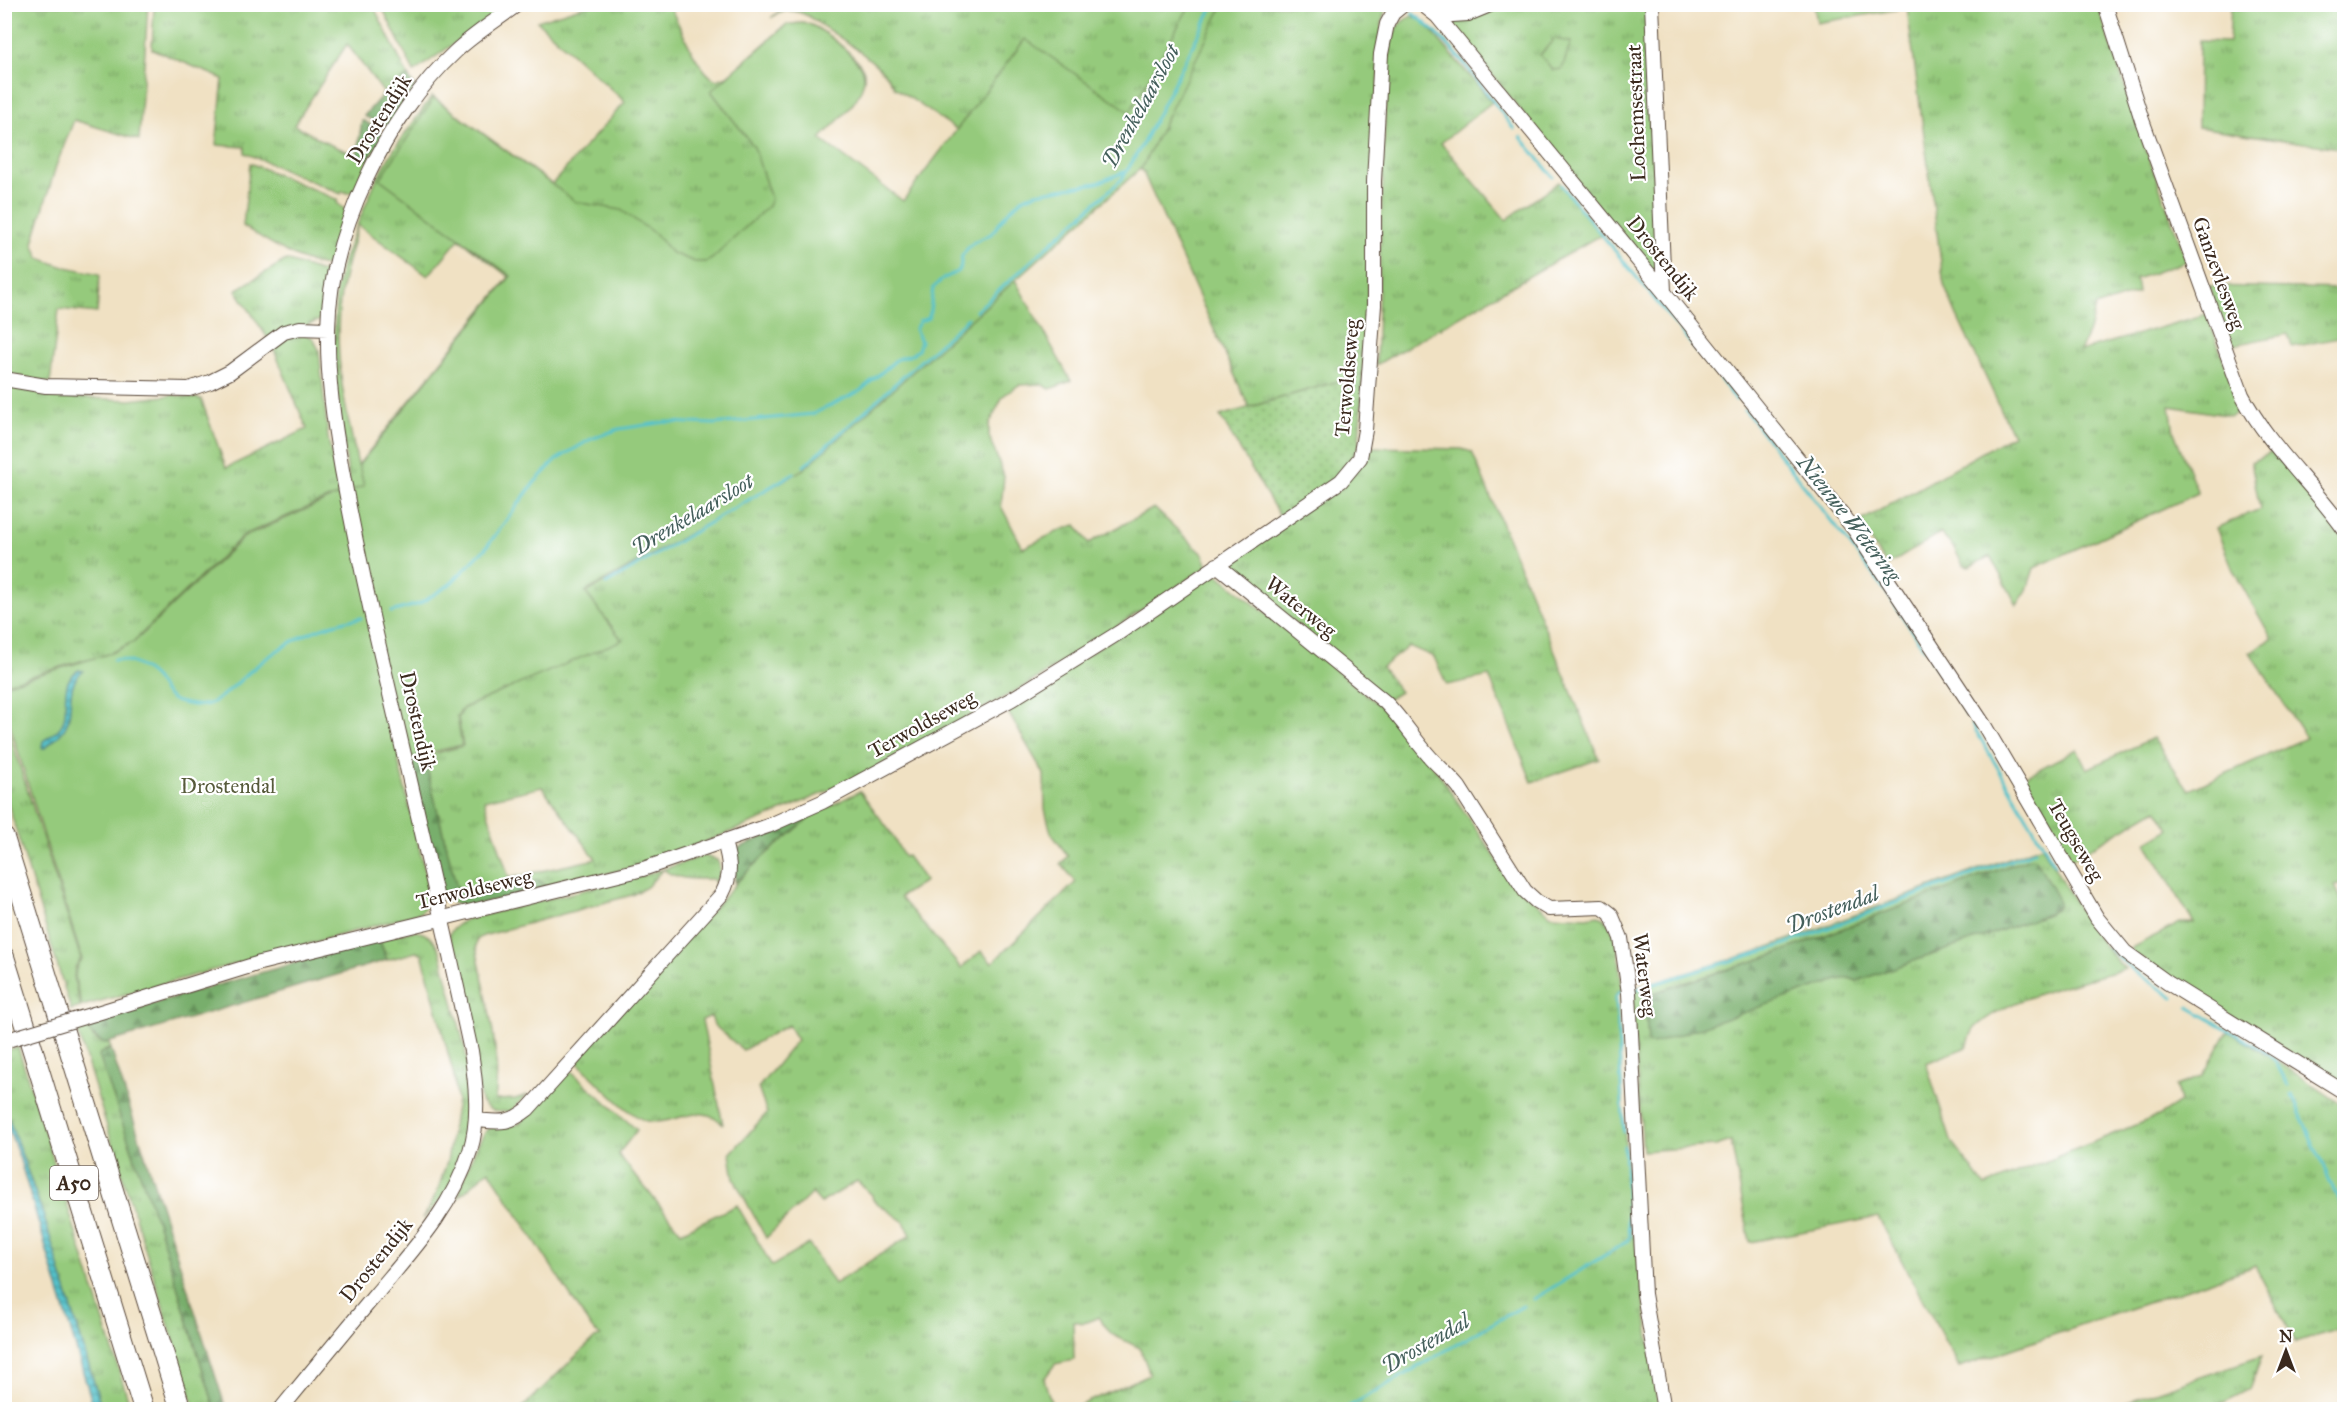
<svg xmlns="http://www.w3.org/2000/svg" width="2349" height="1414" font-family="'IM FELL Great Primer',serif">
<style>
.grass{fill:url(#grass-tufts);stroke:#687a4d;stroke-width:1.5;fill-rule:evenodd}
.forest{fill:url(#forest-firs);stroke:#5a6c45;stroke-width:1.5}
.park{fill:#95ca7c;stroke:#687a4d;stroke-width:1.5}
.garden{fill:url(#garden-dots);stroke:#687a4d;stroke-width:1.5}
.water{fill:url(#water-rules);stroke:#487674;stroke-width:1.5}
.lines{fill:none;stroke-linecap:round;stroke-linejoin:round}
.stream{stroke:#54c2cb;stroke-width:3}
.minor-casing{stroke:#564537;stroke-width:16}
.highway-casing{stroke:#564537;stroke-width:22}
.minor{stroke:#fff;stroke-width:14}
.highway{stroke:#fff;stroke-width:20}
.minor-bridge-casing{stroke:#564537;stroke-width:16;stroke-linecap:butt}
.minor-bridge{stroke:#fff;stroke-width:14}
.labels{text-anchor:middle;stroke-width:4.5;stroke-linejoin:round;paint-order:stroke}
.shield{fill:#fff;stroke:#766a62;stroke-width:1.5}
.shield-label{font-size:20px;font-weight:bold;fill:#3b2a1e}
.street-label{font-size:21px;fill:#3b2a1e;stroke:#fff}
.park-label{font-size:21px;fill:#565a3a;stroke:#fff}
.water-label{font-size:22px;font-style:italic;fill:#445f5b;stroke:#fff}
</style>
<defs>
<pattern id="grass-tufts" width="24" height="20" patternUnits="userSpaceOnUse" patternTransform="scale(1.5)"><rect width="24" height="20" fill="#95ca7c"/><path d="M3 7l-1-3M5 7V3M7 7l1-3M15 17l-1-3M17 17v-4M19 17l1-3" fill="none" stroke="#7ba465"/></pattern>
<pattern id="forest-firs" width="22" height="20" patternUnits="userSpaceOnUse" patternTransform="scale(1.5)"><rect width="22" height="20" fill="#78ae6c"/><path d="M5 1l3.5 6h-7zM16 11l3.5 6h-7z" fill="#648e58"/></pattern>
<pattern id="garden-dots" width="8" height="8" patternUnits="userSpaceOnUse" patternTransform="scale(1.5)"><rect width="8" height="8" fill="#95ca7c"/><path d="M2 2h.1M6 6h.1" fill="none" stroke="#7ba465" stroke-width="1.8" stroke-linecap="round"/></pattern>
<pattern id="water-rules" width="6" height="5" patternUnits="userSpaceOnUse" patternTransform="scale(1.5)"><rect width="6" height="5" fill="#54c2cb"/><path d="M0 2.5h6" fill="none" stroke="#479ea4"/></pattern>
</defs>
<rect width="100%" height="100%" fill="#fff"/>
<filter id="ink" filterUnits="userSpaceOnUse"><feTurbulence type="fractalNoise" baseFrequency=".0167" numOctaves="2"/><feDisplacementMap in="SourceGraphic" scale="12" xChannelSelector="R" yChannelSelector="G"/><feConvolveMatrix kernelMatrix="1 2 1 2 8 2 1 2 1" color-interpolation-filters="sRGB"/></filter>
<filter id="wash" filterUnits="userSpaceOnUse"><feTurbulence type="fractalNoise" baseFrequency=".008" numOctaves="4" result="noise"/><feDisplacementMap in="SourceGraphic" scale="24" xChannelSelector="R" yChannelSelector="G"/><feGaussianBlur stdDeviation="1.35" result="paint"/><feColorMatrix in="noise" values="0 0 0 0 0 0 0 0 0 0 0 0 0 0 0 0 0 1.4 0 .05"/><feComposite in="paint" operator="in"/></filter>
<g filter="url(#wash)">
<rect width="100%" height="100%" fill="#f0e1c3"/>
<!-- grass -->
<path class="grass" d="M5 5H148L139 140 74 120 56 166 33 243 39 258 61 266 100 274 97 313 59 309 50 383 5 374Z
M154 5H373L408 76 384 93 347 44 294 125 331 145 369 160 356 190 348 193 342 191 341 194 245 153V147L216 145 223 79 152 49Z
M381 5H508L414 72Z
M587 5H669C679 23 698 74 717 80L727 76 786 25C793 24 801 22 809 24 822 29 860 58 864 72 866 82 858 95 853 103 848 111 810 130 799 137L890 216 972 140 894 87C883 62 831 33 808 16 794 9 784 9 771 18L786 5H1386L1382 23 1363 374 1249 407 1142 170 1135 169 371 519 350 489 333 363 336 290 343 261 355 230 376 180 393 151 432 96 552 184 625 102 537 21ZM358 225 428 276 459 239 509 277 358 465C346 411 333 356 340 301 343 275 351 250 358 225Z
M1502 5H1647L1658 282 1454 27 1455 21 1485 13Z
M1814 5H2098L2143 142 2187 261 2136 279 2138 293 2095 307 2089 331 2080 351 2207 314 2241 409 2231 416 2170 406 2174 432 2198 493 2034 568 2027 590 2017 605 1990 556 1969 567 1963 565 1954 548 1940 533 1887 566 1859 522 2013 435 1956 314 1944 285 1907 8 1817 23Z
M2231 5H2344V149L2198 127 2199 41 2229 42Z
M1413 16 1423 21 1429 28 1492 102 1441 143 1506 220 1559 182 1602 234 1376 365 1387 64C1390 47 1392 22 1413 16Z
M250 163 338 200 337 203 348 212 333 266C306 268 266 240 243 226Z
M286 260 331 275 323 317 320 320 269 340 236 290Z
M1014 278 1071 381 1050 389 1041 384 1019 385 1003 396 989 425V436L1004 476 1001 506 1023 548 1061 530 1076 525 1089 543 1154 508 1203 554 1208 566 1035 680 860 777 763 819 699 844 633 867 548 888 539 880 469 894 462 892 456 885 409 697 374 532 432 754 463 746 458 718 462 709 621 639 586 593 794 472ZM542 787 596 859 509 878 484 800Z
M2209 286 2344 289V337L2292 347 2288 334 2228 346Z
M303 333 313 338 319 350 328 438 360 594 371 696 329 498 244 535 133 642 110 653 114 659 163 937 87 659 5 684 4 386 64 397 130 400 173 395 201 399 226 468 307 429 272 345 280 338Z
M1369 447 1462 449 1472 452 1599 759 1532 782 1489 676 1447 685 1434 657 1409 646 1382 667 1400 692 1387 700 1226 566 1367 454Z
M2274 451 2344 539V881L2335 886 2344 905V1089L2133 953 2131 948 2180 923H2194L2146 843 2170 829 2157 809 2069 861 2022 778 2077 749 2087 769 2153 738 2189 790 2306 738 2250 652 2272 639 2233 570 2216 528 2260 509 2251 462Z
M1216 573 1385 710 1436 770 1512 882 1551 915 1587 917 1598 915C1621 925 1619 966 1622 988L1616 995 1631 1234 1635 1238 1659 1409H1072L1150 1374 1140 1348 1111 1334 1099 1317 1084 1323 1073 1321 1074 1360 1055 1364 1044 1379 1053 1409H521L595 1338 601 1336 592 1329 489 1170 457 1199C463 1185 478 1131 492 1127 502 1124 511 1128 520 1123L567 1071 572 1072 637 1130 618 1154 681 1232 737 1205 772 1266 809 1244 834 1284 911 1235 904 1222 873 1200 872 1195 857 1181 821 1203 812 1193 766 1238 734 1179 730 1154 767 1113 758 1088 797 1040 788 1025 743 1050 714 1025 711 1016 702 1020 723 1125C702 1099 673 1127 647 1121 629 1117 591 1075 576 1061L751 867 813 815 860 791 891 833 904 857 907 856 925 881 900 897 961 968 981 951 992 963 1076 882 1061 864 1068 856 1051 833 1045 809 1044 774 1005 707Z
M4 716 81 959C68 970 77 992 81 1007L71 1010 5 794Z
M2042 846C2067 888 2089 935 2125 969 2081 982 2009 996 1976 1027 1970 1033 1970 1040 1967 1047L1926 1063 1951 1141 1985 1186 2160 1115 2180 1102 2176 1086 2202 1077 2228 1031 2277 1061 2344 1106V1327L2296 1343 2255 1266 1959 1367 1878 1217 1750 1242 1731 1141 1716 1146 1643 1151 1631 990 1755 952ZM2030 858 1857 981 1849 978 1650 994 1770 956Z
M704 856 717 860C722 869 720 874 715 883L713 879C697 879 677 881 663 869L647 887 632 895 483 936 477 940 476 947C485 993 502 1054 495 1100L515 1099 527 1095 511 1111C497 1113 490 1112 481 1101L449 934 459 923 468 919 645 875Z
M413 931C427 932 434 939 440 951L465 1048 472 1100 468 1145 448 1192 423 1219 437 1192 447 1162 457 1100 454 1076 422 953 416 952 387 960 379 939Z
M88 1026C90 1036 97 1044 109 1043L111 1049 105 1050 215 1409H195L77 1030Z
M18 1047 131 1409H102L44 1217 5 1108V1071L7 1070 4 1051Z
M2262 1356 2250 1389 2211 1409H2105Z"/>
<!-- forest -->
<path class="forest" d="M408 76 415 88 390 126 383 125 364 116 384 93Z
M362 120 377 128 383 135 369 160 357 154Z
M396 691 409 697 456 885 462 892 469 894 539 880 548 888 470 906C456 906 447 903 440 890Z
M813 815 767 853 735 883 734 850Z
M2030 858 2036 859 2059 902 2057 907 2048 914 1857 981 1849 978 1838 980 1653 1044 1648 1043 1645 999 1650 994 1770 956Z
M379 939 387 960 110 1042 103 1043 90 1033 88 1026 151 1004Z
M111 1049 226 1409H215L159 1228 99 1056 100 1053Z"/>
<!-- park -->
<path class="park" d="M1190 5H1223L1142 167 804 469 585 592 622 640 463 708 457 716 462 745 398 760 430 893 426 906 420 913 82 1006C78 992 69 970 82 959L5 709 4 685 111 653 134 642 244 537 329 499 364 486 359 465 511 276 380 179 434 98 576 202 621 210 655 234 672 253 695 262H706L712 259 768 206 771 199 754 147 711 91 786 25C793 24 801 22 809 24 824 30 866 62 864 79 861 103 835 122 820 139L903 201 1025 39 1130 112Z
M1554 39 1571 42 1562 69 1553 70 1540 55Z"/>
<!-- garden -->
<path class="garden" d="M1363 374 1359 445 1347 469 1280 517 1220 416Z"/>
<!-- water -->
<path class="water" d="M79 670 83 671C65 686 74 705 67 724 63 734 53 741 45 748H42L43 741C49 737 57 732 61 726 72 709 56 683 79 670Z
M5 1108 44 1217 102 1409H94L19 1157 5 1119Z"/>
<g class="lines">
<!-- stream -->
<path class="stream" d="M1412 13C1454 42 1483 89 1514 129
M1521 137 1553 177
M1561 185 1715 373
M976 311 1122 179 1141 147 1214 4
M1720 379 1736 400
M1745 410 1885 590 1924 649
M804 466 968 318
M606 584 794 473
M391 612 419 604 449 585 485 549 534 483 556 460 591 439 619 429 666 422 714 424 813 414 860 391 897 359 911 355 918 350 921 341 915 329 920 321 929 318 933 288 943 279 960 270 962 256 967 249 974 242 991 234 1008 212 1022 199 1036 193 1097 183 1127 171
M1931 659 1953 694
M113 660C127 658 144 667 154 677 161 685 164 696 175 701 178 703 184 703 188 704 194 706 205 706 211 703 224 697 242 678 254 668 285 642 321 624 361 618
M1959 703 1966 715
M1972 724 2055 865
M2108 947 2133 970 2174 998
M1637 989 1777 947 2035 851
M1621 991 1616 997 1624 1132
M2189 1007 2265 1051 2274 1059 2288 1085
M2292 1095 2344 1213
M1534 1299 1626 1242 1629 1238 1624 1146
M1230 1410H1238
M1343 1410 1523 1306"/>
</g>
</g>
<g filter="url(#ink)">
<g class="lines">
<!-- minor casing -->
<g class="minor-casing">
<path id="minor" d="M1422 4 1437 16 1664 292 1854 529 1984 725 2097 918 2125 952 2168 983 2344 1092
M1652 4 1664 292
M2105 4 2142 120 2242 395C2267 444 2312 484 2344 529
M1437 16 1468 14 1492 4
M4 379 46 386 189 389 210 382 230 372 284 332 300 328 328 329
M1217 565 1385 702C1402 719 1414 739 1430 757 1439 767 1450 776 1459 787L1525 891 1536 901 1549 909 1602 907 1611 914 1621 938 1629 993 1644 1294 1664 1410
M94 1014 260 963 643 869 768 826 822 802 1012 699 1120 632 1341 481 1360 458 1365 430 1374 305V181L1381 54 1387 24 1393 13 1404 4
M476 1120C499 1122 508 1125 528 1109L722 894C732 875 730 862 724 842
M280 1410C312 1371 344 1332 376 1294 413 1250 453 1207 470 1151 480 1119 476 1084 471 1051 443 922 413 793 383 664 368 600 354 535 342 470 334 424 327 377 328 329 329 235 386 116 455 52 474 34 497 20 518 4"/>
</g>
<!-- highway casing -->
<g class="highway-casing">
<path id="highway" d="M4 838 181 1410
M4 957 144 1410"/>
</g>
<!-- minor -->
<use href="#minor" class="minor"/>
<!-- highway -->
<use href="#highway" class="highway"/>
<!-- minor-bridge casing -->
<g class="minor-bridge-casing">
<path id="minor-bridge" d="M4 1041 94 1014"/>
</g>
<!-- minor-bridge -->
<use href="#minor-bridge" class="minor-bridge"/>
</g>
</g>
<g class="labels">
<!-- shield labels -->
<rect class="shield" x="50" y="1166" width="48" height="34" rx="4.5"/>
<g class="shield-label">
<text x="74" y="1190">A50</text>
</g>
<!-- street labels -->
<g class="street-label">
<text transform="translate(1636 113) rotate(-92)" y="7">Lochemsestraat</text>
<text transform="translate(379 119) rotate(-58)" y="7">Drostendijk</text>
<text transform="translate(1663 258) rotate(51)" y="7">Drostendijk</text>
<text transform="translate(2219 273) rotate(70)" y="7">Ganzevlesweg</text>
<text transform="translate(1347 378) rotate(-85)" y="7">Terwoldseweg</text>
<text transform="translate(1301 607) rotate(39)" y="7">Waterweg</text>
<text transform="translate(418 721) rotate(77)" y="7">Drostendijk</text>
<text transform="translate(922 724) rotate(-29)" y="7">Terwoldseweg</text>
<text transform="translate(2076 840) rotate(60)" y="7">Teugseweg</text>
<text transform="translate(474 889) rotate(-13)" y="7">Terwoldseweg</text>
<text transform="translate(1645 975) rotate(83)" y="7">Waterweg</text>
<text transform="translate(376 1260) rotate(-51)" y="7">Drostendijk</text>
</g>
<!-- park labels -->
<g class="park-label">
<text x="228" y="793">Drostendal</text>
</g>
<!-- water labels -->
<g class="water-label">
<text transform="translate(1140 106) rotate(-61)" y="8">Drenkelaarsloot</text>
<text transform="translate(692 514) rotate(-31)" y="8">Drenkelaarsloot</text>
<text transform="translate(1850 518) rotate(52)" y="8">Nieuwe Wetering</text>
<text transform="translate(1832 909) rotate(-21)" y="8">Drostendal</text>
<text transform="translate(1425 1343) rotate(-30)" y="8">Drostendal</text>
</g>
</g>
<!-- margin -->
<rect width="2349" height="1414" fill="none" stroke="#fff" stroke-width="24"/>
<!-- north arrow -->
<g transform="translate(2286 1351)" stroke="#ffffff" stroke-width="4.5" paint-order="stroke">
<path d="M0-4.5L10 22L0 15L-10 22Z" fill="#3b2a1e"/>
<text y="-9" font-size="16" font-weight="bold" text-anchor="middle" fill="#3b2a1e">N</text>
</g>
</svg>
